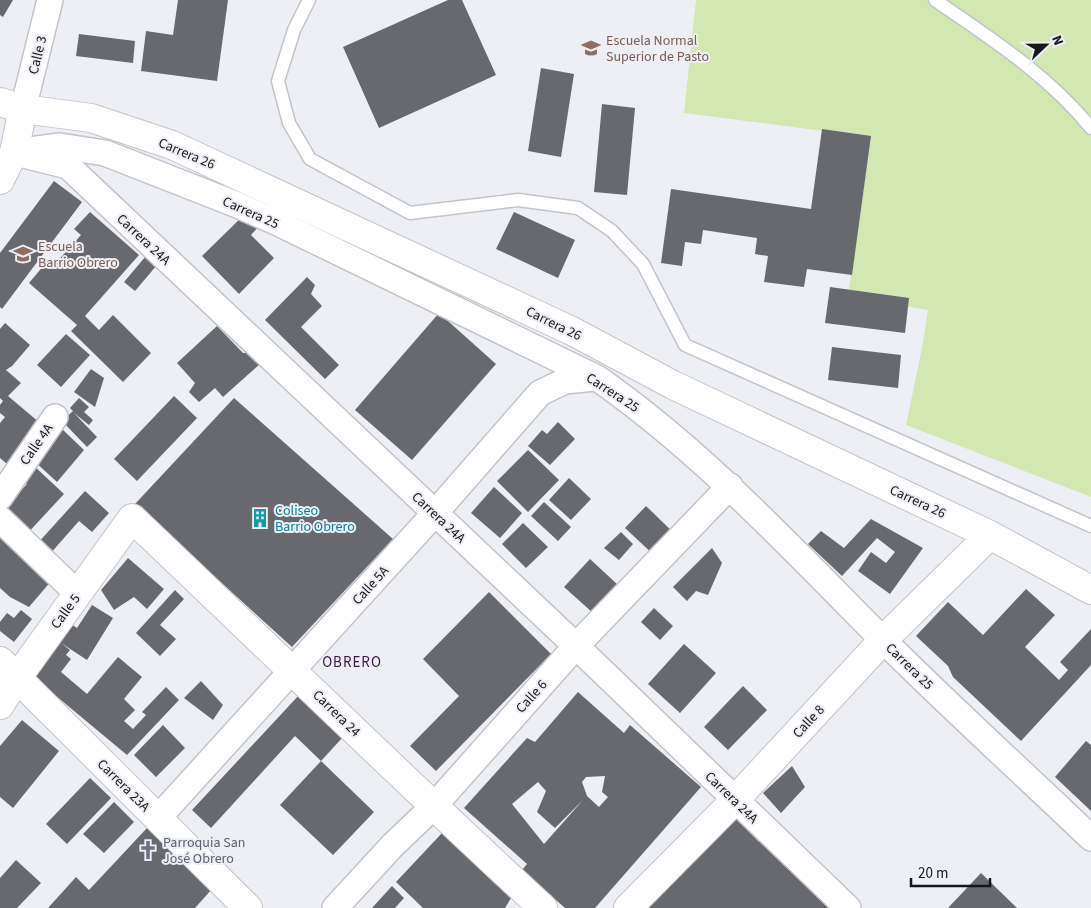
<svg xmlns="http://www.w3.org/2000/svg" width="1091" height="908" font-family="'Source Sans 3',sans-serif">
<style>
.green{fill:#d3e7b0}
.building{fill:#67696e;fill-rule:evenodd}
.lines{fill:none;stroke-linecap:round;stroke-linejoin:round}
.lane-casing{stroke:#c2c4ca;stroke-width:15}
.street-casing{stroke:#c2c4ca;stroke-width:28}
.secondary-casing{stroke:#c2c4ca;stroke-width:30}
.lane{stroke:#fff;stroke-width:12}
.street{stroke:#fff;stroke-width:25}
.secondary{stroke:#fff;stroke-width:28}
.labels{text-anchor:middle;stroke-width:4;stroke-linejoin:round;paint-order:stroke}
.education-label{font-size:14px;fill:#785e54;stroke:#edeff5;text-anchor:start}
.street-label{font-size:14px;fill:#171719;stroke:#edeff5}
.culture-label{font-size:14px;fill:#0d838f;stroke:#edeff5;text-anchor:start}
.worship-label{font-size:14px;fill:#5b616d;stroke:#edeff5;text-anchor:start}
.neighbourhood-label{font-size:15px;letter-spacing:1px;fill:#3b164c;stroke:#edeff5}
</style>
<rect width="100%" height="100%" fill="#edeff5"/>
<!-- green -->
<path class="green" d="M696 0H1091V497L906 425 923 343 928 310 848 296 871 137 684 113Z"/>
<!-- building -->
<path class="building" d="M0 0H13L3 17 0 15Z
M178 0H228L217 81 141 71 146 31 173 35Z
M448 0H462L496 75 379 128 343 47Z
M79 34 135 41 133 63 76 56Z
M541 68 574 74 561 157 528 151Z
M602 104 635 108 627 195 594 192Z
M822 129 871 136 852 275 807 269 804 287 764 282 768 256 755 254 757 238 703 230 701 244 685 242 682 266 661 263 671 189 811 209Z
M54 181 82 202 2 309 0 307V253Z
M248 211 261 224 251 235 274 258 239 294 202 256Z
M90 212 139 255 85 316 99 330 113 315 151 353 123 382 71 331 77 325 29 283 45 264 54 265 81 235 74 229Z
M514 212 575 240 558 278 496 249Z
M146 256 157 265 135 291 124 282Z
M307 277 315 285 311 294 322 306 301 327 339 365 325 379 265 320Z
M830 287 909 298 905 333 825 323Z
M439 313 496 364 412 460 355 410Z
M5 323 30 345 12 366 6 370 21 383 8 396 40 423 7 464 0 458V423L5 417 0 413V405L3 401 0 398V329Z
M217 326 243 353H251L260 364 223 397 215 388 199 402 189 392 195 383 177 363Z
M66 334 90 355 61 387 37 365Z
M832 347 901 355 898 388 828 380Z
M91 369 104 378 95 407 74 392Z
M174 396 197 418 137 481 114 459Z
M79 398 89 407 84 412 93 420 89 425 74 413 97 437 87 447 62 421 73 411 70 408Z
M234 398 393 539 292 647 135 504Z
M558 422 575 439 550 465 528 446 542 430 547 434Z
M62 429 84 450 57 482 33 460Z
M528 450 559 480 528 512 497 481Z
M33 465 64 494 25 536 0 513 27 484 21 478Z
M569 478 591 499 571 520 549 500Z
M494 487 522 513 500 538 471 513Z
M85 491 109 513 92 532 79 521 49 555 37 544Z
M544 502 571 527 558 541 531 516Z
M646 506 676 535 656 557 625 528Z
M871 519 923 548 890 594 858 571 871 552 886 563 895 552 877 538 842 576 808 544 821 531 844 548Z
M523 523 548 547 526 568 502 544Z
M621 532 633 544 619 560 604 548Z
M0 537 36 569 52 580 29 607 10 597 0 588Z
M712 548 722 563 708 595 696 591 687 601 673 587Z
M128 558 164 589 147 609 134 597 114 610 101 590Z
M590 559 618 585 593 613 564 587Z
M1026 589 1055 615 1025 647 1059 680 1068 670 1060 662 1091 629V665L1021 741 953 677 948 666 916 636 948 602 983 635Z
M175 590 184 599 160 625 176 639 160 656 136 633Z
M489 592 551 654 436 771 410 746 459 696 423 659Z
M92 605 113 618 87 660 61 643 70 650 66 655 71 659 61 672 87 694 118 657 142 677 124 699 135 710 124 721 133 729 146 715 142 712 166 687 179 700 127 755 32 676 71 624 77 628Z
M654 608 673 626 660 640 641 622Z
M21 610 32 619 14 642 0 631V622L7 613 14 618Z
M684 644 716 673 680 713 648 684Z
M201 681 223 705 213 720 184 698Z
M743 686 767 710 728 750 704 727Z
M578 692 624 733 630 725 701 787 595 908H565L522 870 527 864 464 808 527 738 535 742ZM605 776 602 792 608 797 599 807 587 796 582 782 586 777ZM538 782 546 791 537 812 555 828 583 800 544 844 512 804Z
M300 694 343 737 321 761 295 736 211 828 192 810Z
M22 720 59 751 13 808 0 797V746Z
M163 725 185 748 156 777 134 755Z
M1086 741 1091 745V811L1055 777Z
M321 761 374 812 333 855 280 805Z
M792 766 805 787 781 813 763 793Z
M90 778 111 798 67 844 46 824Z
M114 802 134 822 104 853 83 834Z
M735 817 759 842 762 839 834 908H648Z
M147 828 212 889 195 908H48L76 877 89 890Z
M442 833 511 898 505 908H423L396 882Z
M16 860 41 883 17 908H0V878Z
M981 873 1017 908H948Z
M392 886 404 898 395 908H372Z"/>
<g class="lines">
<!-- lane casing -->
<g class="lane-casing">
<path id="lane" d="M309 0 294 30 278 81 289 123 310 159 410 213 518 200 578 208 612 231 643 264 685 345 1091 526
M935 0C990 38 1048 75 1091 128"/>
</g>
<!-- street casing -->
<g class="street-casing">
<path id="street" d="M23 109 50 0
M14 152 60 146 105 153 235 204 276 222 597 378C703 452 790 547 880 637 949 706 1021 771 1091 838
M24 155 68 166 576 646 848 908
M0 497 55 417
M0 519 78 594
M158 818 435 513 540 393 565 381 595 378
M335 908 393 845 433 807 576 646 730 486"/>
</g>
<!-- secondary casing -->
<g class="secondary-casing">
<path id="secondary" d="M0 102 23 109 91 118 172 145 572 331 673 385 990 535 1091 590
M0 180 14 152 23 109
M0 661 248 908
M0 705 17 678 132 518C269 648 404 780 543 908
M628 908 735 800 883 640 990 535"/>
</g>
<!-- lane -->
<use href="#lane" class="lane"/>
<!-- street -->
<use href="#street" class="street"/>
<!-- secondary -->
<use href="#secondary" class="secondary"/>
</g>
<!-- icons -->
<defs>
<g id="school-bare" transform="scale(1.5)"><path d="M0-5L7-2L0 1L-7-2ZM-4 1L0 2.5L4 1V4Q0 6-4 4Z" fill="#8d6e63" stroke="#edeff5" stroke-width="2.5" paint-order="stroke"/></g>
<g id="building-bare" transform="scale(1.5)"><path d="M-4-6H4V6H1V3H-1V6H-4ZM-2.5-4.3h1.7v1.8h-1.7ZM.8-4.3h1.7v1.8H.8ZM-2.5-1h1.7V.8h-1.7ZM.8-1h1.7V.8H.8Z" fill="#0f9aa8" stroke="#edeff5" stroke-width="2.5" paint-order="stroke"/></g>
<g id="church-bare" transform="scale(1.5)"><path d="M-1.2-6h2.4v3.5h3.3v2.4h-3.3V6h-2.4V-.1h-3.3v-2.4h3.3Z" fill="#6b7280" stroke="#edeff5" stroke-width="2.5" paint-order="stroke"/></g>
</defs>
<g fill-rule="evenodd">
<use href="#school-bare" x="591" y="48"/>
<use href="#school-bare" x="23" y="254"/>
<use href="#building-bare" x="260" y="518"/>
<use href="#church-bare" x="148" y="850"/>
</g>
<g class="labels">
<!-- education labels -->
<g class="education-label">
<text x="606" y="45">Escuela Normal<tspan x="606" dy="16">Superior de Pasto</tspan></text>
<text x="38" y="251">Escuela<tspan x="38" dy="16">Barrio Obrero</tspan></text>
</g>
<!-- street labels -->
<g class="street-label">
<text transform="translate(37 55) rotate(-76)" y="5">Calle 3</text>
<text transform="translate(187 153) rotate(23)" y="5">Carrera 26</text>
<text transform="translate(251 212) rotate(24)" y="5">Carrera 25</text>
<text transform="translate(144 239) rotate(43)" y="5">Carrera 24A</text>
<text transform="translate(554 323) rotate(26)" y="5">Carrera 26</text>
<text transform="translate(613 392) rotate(33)" y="5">Carrera 25</text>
<text transform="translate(36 444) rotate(-55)" y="5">Calle 4A</text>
<text transform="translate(918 501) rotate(25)" y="5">Carrera 26</text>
<text transform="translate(439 517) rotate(43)" y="5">Carrera 24A</text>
<text transform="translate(370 585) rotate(-48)" y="5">Calle 5A</text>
<text transform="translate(65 611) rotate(-54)" y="5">Calle 5</text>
<text transform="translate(910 666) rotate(44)" y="5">Carrera 25</text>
<text transform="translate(531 696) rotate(-48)" y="5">Calle 6</text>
<text transform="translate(337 713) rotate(44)" y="5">Carrera 24</text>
<text transform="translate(808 721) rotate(-47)" y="5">Calle 8</text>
<text transform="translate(124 785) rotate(45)" y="5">Carrera 23A</text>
<text transform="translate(732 797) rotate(44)" y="5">Carrera 24A</text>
</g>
<!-- culture labels -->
<g class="culture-label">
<text x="275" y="515">Coliseo<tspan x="275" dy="16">Barrio Obrero</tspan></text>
</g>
<!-- worship labels -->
<g class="worship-label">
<text x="163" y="847">Parroquia San<tspan x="163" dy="16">José Obrero</tspan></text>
</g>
<!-- neighbourhood labels -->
<g class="neighbourhood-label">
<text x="352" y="667">OBRERO</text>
</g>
</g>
<!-- north arrow -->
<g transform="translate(1046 45) rotate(68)" stroke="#edeff5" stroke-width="4" paint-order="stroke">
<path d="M0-4L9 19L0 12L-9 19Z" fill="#171719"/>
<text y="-8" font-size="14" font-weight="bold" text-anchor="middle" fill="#171719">N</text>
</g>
<!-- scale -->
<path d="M911 878v8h79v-8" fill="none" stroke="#171719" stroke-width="2.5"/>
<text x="918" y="878" font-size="15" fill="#171719" stroke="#edeff5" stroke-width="4" paint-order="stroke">20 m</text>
</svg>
